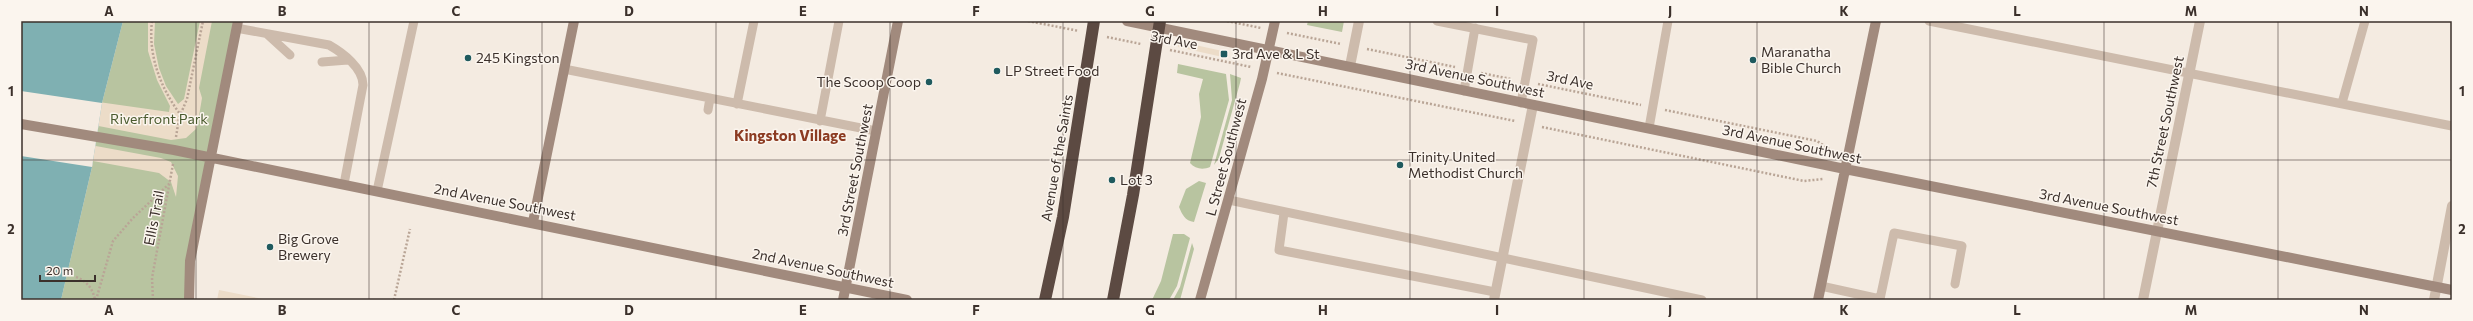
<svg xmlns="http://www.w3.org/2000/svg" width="2473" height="321" font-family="Commissioner,sans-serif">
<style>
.green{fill:#b8c4a0}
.plaza{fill:#ecdcc8}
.water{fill:#7fb0b2}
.pier{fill:#f4ebe1}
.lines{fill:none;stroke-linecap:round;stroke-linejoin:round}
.path{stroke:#b9a596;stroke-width:2.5;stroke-dasharray:2 2;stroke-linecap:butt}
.lane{stroke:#cdbbac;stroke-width:9}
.street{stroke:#cdbbac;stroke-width:10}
.secondary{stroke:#a18a7d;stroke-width:10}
.highway-bridge{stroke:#5c4a42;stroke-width:12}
.grid{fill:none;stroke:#3b302b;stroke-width:1;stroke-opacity:0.55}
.poi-dot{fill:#1f5a5e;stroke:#fbf5ee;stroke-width:1.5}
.labels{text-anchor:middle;stroke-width:3;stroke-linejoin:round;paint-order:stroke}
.street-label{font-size:14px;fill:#3b302b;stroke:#fbf5ee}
.poi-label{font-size:14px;fill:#3b302b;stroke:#fbf5ee;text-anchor:start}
.park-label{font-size:14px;fill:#4a5a2e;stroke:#fbf5ee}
.neighbourhood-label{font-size:15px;font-weight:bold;fill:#8c3b22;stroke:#fbf5ee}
.neatline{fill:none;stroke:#3b302b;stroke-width:1.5}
.grid-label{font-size:13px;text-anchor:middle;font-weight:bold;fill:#3b302b}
</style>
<rect width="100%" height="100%" fill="#f4ebe1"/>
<!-- green -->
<path class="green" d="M123 21H238L206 188 189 300H61L92 167 102 103Z
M1308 21H1344L1342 32 1307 25Z
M1178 64 1226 74 1229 100 1210 167C1203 170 1195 169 1190 163L1201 117 1199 94 1203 79 1177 73Z
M1230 74 1241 78 1240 83 1219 158 1214 165 1232 100Z
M1199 181 1206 183 1194 222C1185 221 1182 214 1179 207L1186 189Z
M1173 234H1184L1190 238 1177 286 1169 300H1152L1161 281Z
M1192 243 1194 249 1180 300H1173L1180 287Z"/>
<!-- plaza -->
<path class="plaza" d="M148 21H155L154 44 159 68 166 86 178 104 184 99 200 21H212L199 88 202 98 198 122 196 129 186 138 171 140 83 123 21 91 169 112 170 106 157 80 148 51Z
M1186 43 1227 52 1229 56 1227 58 1178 47V45Z
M74 142 161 158 171 162 178 176 176 197 171 182 159 173 93 161 92 167 21 150Z
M219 290 224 291 268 300H217Z"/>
<!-- water -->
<path class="water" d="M21 21H123L102 103 92 167 61 300H21Z"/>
<!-- pier -->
<path class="pier" d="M21 91 102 103 92 167 21 156Z"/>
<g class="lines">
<!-- path -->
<path class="path" d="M152 21C148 55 160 87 180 114
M1028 21 1079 31
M1227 21 1261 28
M1287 33 1341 44
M1107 37 1141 44
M1367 49 1455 67
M1170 50 1251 67
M1277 73 1515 121
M1481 73 1511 79
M1538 84 1641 105
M1665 110 1817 141 1832 151
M1542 127 1804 181 1823 179
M176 137 179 118 187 99 203 21
M76 277C87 281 93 289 95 300
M96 300 113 241 133 218 170 183
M153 300 152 278 173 164
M394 300 410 229"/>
<!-- lane -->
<path class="lane" d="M1437 21 1533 40 1521 103
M1929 21 2452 126
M236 28 329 45C343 53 363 68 363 85L344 184
M267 34 290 55
M322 62 348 60
M564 69 876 131
M1464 91 1475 28
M2342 103 2365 21
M737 104 754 21
M708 110 710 98
M820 121 839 21
M1649 128 1668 21
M377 191 414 21
M1229 200 1702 300
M1284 213 1279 250 1495 292
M1821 286 1880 299 1894 233 1962 246 1955 284"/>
<!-- street -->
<path class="street" d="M1350 66 1359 21
M1494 300 1533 105
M2143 300 2200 21
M2434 300 2452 206"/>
<!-- secondary -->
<path class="secondary" d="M1127 21 1845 169 2452 290
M21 124 174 150 907 300
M533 222 574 21
M189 300 190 261 238 21
M843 300 898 21
M1200 300 1262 79 1275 21
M1818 300 1876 21"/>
<!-- highway-bridge -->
<path class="highway-bridge" d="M1045 300 1063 217 1094 21
M1113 300 1133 195 1160 21"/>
</g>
<!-- grid -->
<path class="grid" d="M196 21V300M369 21V300M542 21V300M716 21V300M890 21V300M1063 21V300M1236 21V300M1410 21V300M1584 21V300M1757 21V300M1930 21V300M2104 21V300M2278 21V300M21 160H2452"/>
<!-- markers -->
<g class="poi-dot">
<rect x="1220" y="50" width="8" height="8" rx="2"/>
<circle cx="468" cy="58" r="4"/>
<circle cx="1753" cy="60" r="4"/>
<circle cx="997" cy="71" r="4"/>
<circle cx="929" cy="82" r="4"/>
<circle cx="1400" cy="165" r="4"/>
<circle cx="1112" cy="180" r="4"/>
<circle cx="270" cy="247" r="4"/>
</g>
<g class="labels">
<!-- street labels -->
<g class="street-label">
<text transform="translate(1174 40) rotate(11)" y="5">3rd Ave</text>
<text transform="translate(1475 78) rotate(12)" y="5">3rd Avenue Southwest</text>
<text transform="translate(1570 80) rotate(12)" y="5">3rd Ave</text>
<text transform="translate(2165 122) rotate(-78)" y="5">7th Street Southwest</text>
<text transform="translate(1792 144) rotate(12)" y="5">3rd Avenue Southwest</text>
<text transform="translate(1226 157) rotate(-75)" y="5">L Street Southwest</text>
<text transform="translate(1057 158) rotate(-80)" y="5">Avenue of the Saints</text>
<text transform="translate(855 170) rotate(-79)" y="5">3rd Street Southwest</text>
<text transform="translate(505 202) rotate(11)" y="5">2nd Avenue Southwest</text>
<text transform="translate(2109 207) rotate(11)" y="5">3rd Avenue Southwest</text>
<text transform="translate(154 218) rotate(-79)" y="5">Ellis Trail</text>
<text transform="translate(823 268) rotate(12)" y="5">2nd Avenue Southwest</text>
</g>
<!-- poi labels -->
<g class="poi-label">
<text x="1761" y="57">Maranatha<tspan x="1761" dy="16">Bible Church</tspan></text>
<text x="1232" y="59">3rd Ave &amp; L St</text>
<text x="476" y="63">245 Kingston</text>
<text x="1005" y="76">LP Street Food</text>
<text x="921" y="87" text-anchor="end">The Scoop Coop</text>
<text x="1408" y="162">Trinity United<tspan x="1408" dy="16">Methodist Church</tspan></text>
<text x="1120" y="185">Lot 3</text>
<text x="278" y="244">Big Grove<tspan x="278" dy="16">Brewery</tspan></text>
</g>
<!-- park labels -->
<g class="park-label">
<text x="159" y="124">Riverfront Park</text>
</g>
<!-- neighbourhood labels -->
<g class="neighbourhood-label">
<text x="790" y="141">Kingston Village</text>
</g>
</g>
<!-- border -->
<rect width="2473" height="321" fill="none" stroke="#fbf5ee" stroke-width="44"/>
<!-- scale -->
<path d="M40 275v6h55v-6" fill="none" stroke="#3b302b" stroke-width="2"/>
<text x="46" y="275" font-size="12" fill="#3b302b" stroke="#fbf5ee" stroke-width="3" paint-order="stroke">20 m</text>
<rect x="22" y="22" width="2429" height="277" class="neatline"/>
<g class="grid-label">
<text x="109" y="16">A</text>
<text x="282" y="16">B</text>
<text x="456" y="16">C</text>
<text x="629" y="16">D</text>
<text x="803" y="16">E</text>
<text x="976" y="16">F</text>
<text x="1150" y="16">G</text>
<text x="1323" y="16">H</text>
<text x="1497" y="16">I</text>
<text x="1670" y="16">J</text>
<text x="1844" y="16">K</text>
<text x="2017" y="16">L</text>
<text x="2191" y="16">M</text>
<text x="2364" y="16">N</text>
<text x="11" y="96">1</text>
<text x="2462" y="96">1</text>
<text x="11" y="234">2</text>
<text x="2462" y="234">2</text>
<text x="109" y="315">A</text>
<text x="282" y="315">B</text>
<text x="456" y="315">C</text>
<text x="629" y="315">D</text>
<text x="803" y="315">E</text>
<text x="976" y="315">F</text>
<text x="1150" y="315">G</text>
<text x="1323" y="315">H</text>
<text x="1497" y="315">I</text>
<text x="1670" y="315">J</text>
<text x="1844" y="315">K</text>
<text x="2017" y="315">L</text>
<text x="2191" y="315">M</text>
<text x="2364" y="315">N</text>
</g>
</svg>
